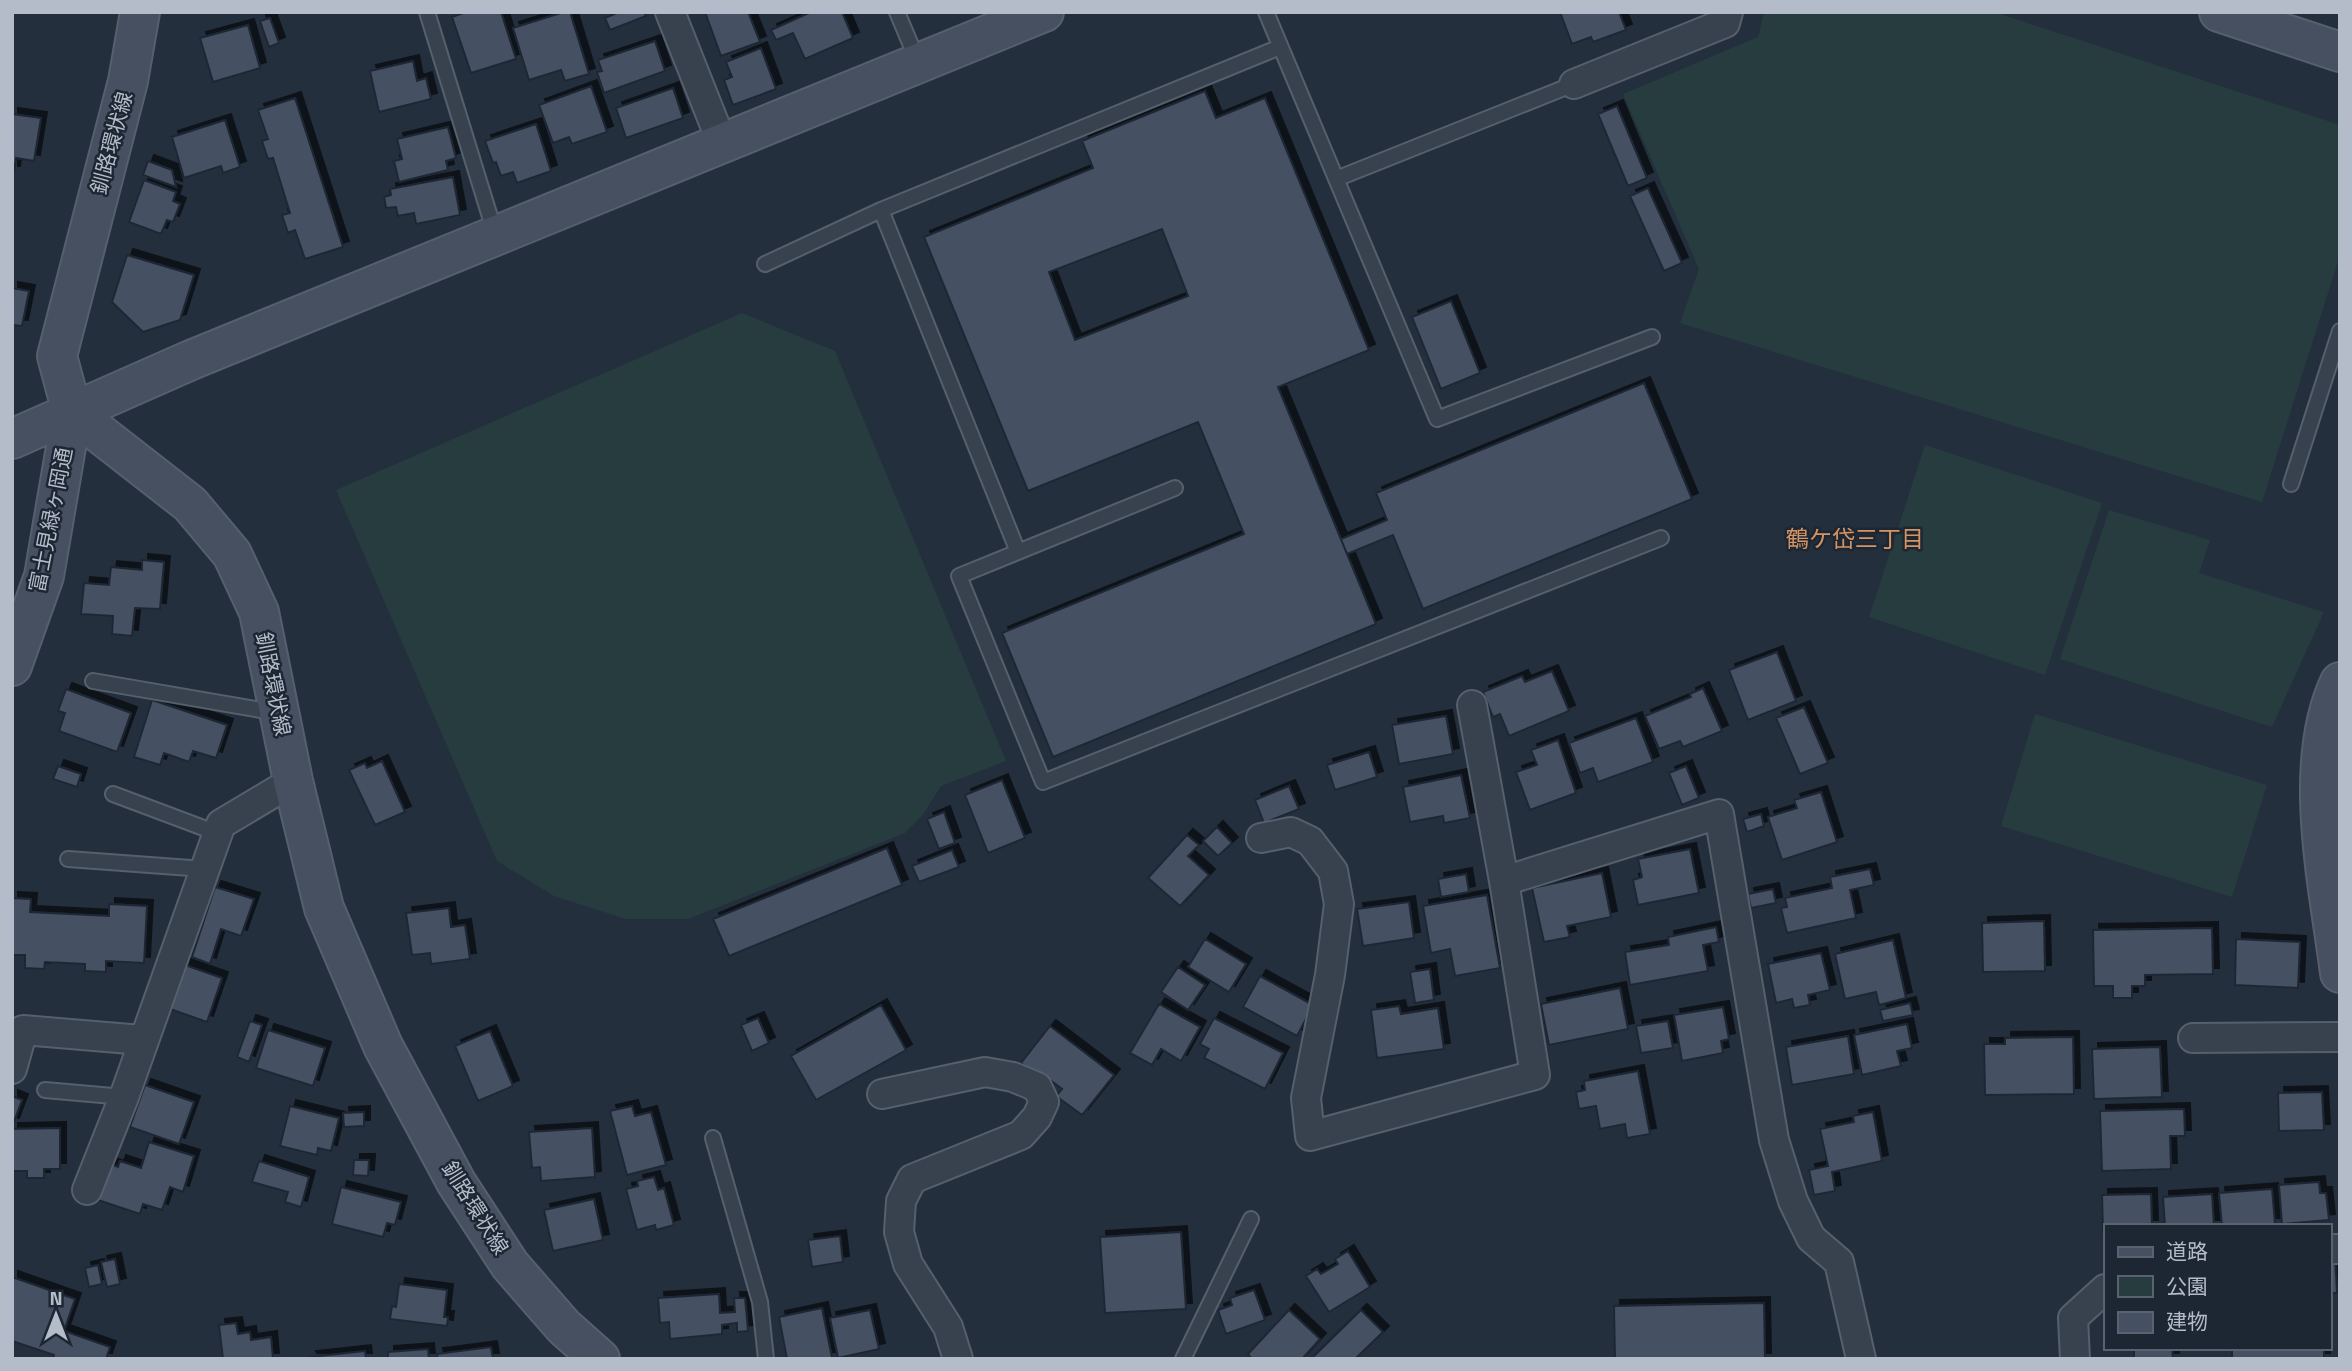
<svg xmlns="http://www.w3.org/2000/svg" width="2352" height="1371" font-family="'Titillium Web','Noto Sans JP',sans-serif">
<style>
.green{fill:#263c3f}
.building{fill:#455162;stroke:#1f2835;stroke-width:2;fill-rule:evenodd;filter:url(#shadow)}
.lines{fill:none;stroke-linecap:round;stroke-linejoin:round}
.lane-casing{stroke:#565f6c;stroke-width:18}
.street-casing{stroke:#565f6c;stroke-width:32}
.secondary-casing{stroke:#565f6c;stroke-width:42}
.lane{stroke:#38414e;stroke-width:14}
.street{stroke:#38414e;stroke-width:28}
.secondary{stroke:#465061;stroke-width:38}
.labels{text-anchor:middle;stroke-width:5;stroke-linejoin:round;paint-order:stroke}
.street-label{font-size:21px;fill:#b4bcc9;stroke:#1d2633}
.neighbourhood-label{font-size:23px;fill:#d59563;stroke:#1d2633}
</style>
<defs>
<filter id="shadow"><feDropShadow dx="6" dy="-6" stdDeviation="0" flood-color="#0009"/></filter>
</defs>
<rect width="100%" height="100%" fill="#242f3e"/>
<!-- green -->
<path class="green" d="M1764 12H1994L2340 125V255L2262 502 1680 323 1699 269 1623 94 1758 37Z
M742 313 835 351 1006 761 941 786 922 816 905 833 688 919H626L554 896 497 861 336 490Z
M1925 445 2102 503 2045 675 1869 617Z
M2109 510 2210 540 2199 573 2324 612 2272 727 2060 659Z
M2035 714 2267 785 2232 897 2001 826Z"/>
<!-- building -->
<path class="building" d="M466 12H501L516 59 471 73 452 17Z
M564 12H570L589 74 565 81 561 70 529 80 513 28Z
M619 12H644L646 16 610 30 605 18Z
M705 12H748L760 42 721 56Z
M811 12H842L853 38 805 59 793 33 776 40 771 30Z
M1560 12H1619L1626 30 1593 42 1591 37 1572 44Z
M270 18 279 43 269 47 260 21Z
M248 25 260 68 213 82 200 38Z
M655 41 665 71 604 93 597 72 602 71 598 60Z
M761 48 776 89 733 105 724 80 732 77 726 62Z
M413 61 417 81 426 78 431 99 379 112 370 71Z
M591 86 607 132 572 144 569 137 553 143 539 105Z
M673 88 683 118 626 138 616 108Z
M1205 91 1216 118 1265 98 1369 350 1278 387 1376 624 1053 757 1002 633 1244 534 1198 422 1028 491 924 237 1093 168 1082 141ZM1162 229 1188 296 1075 340 1049 272Z
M295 98 343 247 305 259 295 230 288 233 282 215 290 213 273 158 268 159 262 141 268 139 258 110Z
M1617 106 1647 178 1628 186 1598 114Z
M12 114 41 118 34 161 16 158 14 172H12Z
M225 120 240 167 223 173 221 166 184 178 172 137Z
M536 124 551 171 517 183 513 172 501 176 496 162 493 163 485 141Z
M448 127 456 158 446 161 448 170 399 182 394 161 402 159 397 139Z
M148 161 172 170 176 187 143 175Z
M453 177 460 215 416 224 414 213 398 216 396 207 386 208 384 197 391 195 390 189Z
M144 180 176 192 173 201 180 204 173 222 167 220 161 234 129 222Z
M1648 188 1682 263 1664 271 1630 196Z
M127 255 194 275 180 320 143 332 112 302Z
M12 288 29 291 22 326 12 325Z
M1451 301 1480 373 1441 389 1412 317Z
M1644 383 1692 499 1423 609 1393 535 1347 554 1341 539 1387 520 1376 493Z
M142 560 164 562 160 609 135 608 132 636 112 634 113 616 81 614 84 583 109 585 111 567 142 570Z
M1777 652 1796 701 1748 720 1729 670Z
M1552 671 1569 711 1509 736 1500 714 1493 717 1483 692 1522 676 1525 682Z
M1703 688 1722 731 1683 747 1680 741 1659 749 1645 716 1691 697 1690 694Z
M66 689 131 713 117 752 59 731 65 713 58 711Z
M152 700 227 725 216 758 193 751 189 762 164 753 160 765 134 757Z
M1804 707 1828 763 1800 774 1776 718Z
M1446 716 1453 754 1399 764 1392 725Z
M1636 718 1653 762 1598 782 1593 768 1580 773 1569 743Z
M1558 740 1576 793 1530 810 1516 772 1537 765 1531 750Z
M1369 752 1377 777 1335 790 1327 765Z
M382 761 405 812 375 825 349 770 365 763 367 768Z
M58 766 81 774 77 787 53 779Z
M1686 766 1699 798 1682 805 1669 773Z
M1461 775 1470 818 1444 823 1443 816 1410 822 1403 787Z
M1002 780 1025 838 988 853 965 795Z
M1289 786 1299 809 1264 823 1255 800Z
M1821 792 1837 842 1782 860 1768 817 1797 808 1794 800Z
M944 812 955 843 939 849 927 819Z
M1761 814 1764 826 1747 832 1743 819Z
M1217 827 1232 843 1218 856 1203 841Z
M1187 835 1199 845 1188 856 1209 875 1180 906 1148 878Z
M887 848 902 885 729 956 713 919Z
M1690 849 1699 893 1638 905 1633 880 1642 877 1638 859Z
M952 850 959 867 919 882 912 866Z
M1870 869 1874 885 1850 890 1856 918 1787 933 1781 908 1787 907 1785 898 1832 888 1830 877Z
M1602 873 1611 917 1567 926 1570 937 1544 942 1532 888Z
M1466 874 1469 892 1441 897 1438 879Z
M215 887 254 899 241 936 221 929 210 964 192 957Z
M1773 889 1776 903 1751 908 1748 894Z
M1487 895 1500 968 1455 976 1450 949 1431 953 1423 906Z
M12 898 31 899 30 912 109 916V904L147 906 144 963 106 961V972L85 971V964L45 962 44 969 25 968V955H12Z
M1409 902 1414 938 1363 946 1357 909Z
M449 908 451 927 465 925 470 959 431 964 430 953 412 955 406 913Z
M2044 921 2045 971 1983 972 1982 923Z
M1716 927 1719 942 1703 945 1708 971 1630 985 1625 952 1669 945 1668 937Z
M2212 928 2213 974 2145 975V986H2132V998H2113V986H2094L2093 930Z
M1205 939 1246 964 1229 992 1188 967Z
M2236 939 2300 942 2298 988 2235 985Z
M1893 940 1906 998 1879 1005 1876 992 1845 999 1835 954Z
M1821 953 1830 990 1808 995 1810 1005 1794 1008 1792 999 1776 1003 1768 964Z
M185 965 222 978 207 1022 170 1009Z
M1178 967 1205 985 1188 1010 1161 992Z
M1430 969 1434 1000 1415 1003 1410 972Z
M1260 976 1313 1005 1297 1036 1243 1007Z
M1620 988 1628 1029 1549 1045 1541 1004Z
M1910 1003 1913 1015 1883 1021 1880 1010Z
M1159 1004 1200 1027 1181 1061 1161 1049 1152 1065 1130 1053Z
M881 1005 906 1050 816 1100 791 1056Z
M1399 1006 1401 1014 1438 1008 1444 1049 1377 1058 1371 1010Z
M1723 1007 1729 1039 1721 1041 1723 1053 1682 1061 1674 1015Z
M758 1018 769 1043 752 1051 741 1025Z
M1214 1018 1283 1053 1265 1089 1204 1058 1209 1049 1200 1044Z
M250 1021 262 1025 249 1062 237 1057Z
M1668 1021 1673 1048 1641 1053 1636 1026Z
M1907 1024 1912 1048 1897 1051 1901 1066 1862 1075 1854 1035Z
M1050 1026 1114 1075 1082 1115 1056 1096 1062 1089 1046 1077 1043 1080 1021 1063Z
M268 1030 325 1048 313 1086 256 1068Z
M490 1031 513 1086 478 1101 455 1046Z
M1848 1036 1854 1074 1792 1085 1786 1047Z
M2073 1037 2074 1094 1985 1095 1984 1044H2005V1038Z
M2160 1047 2162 1097 2094 1099 2092 1049Z
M1638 1071 1650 1134 1627 1138 1625 1124 1600 1129 1596 1106 1579 1109 1576 1092 1585 1090 1584 1081Z
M145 1085 194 1102 179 1144 130 1127Z
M2322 1092 2324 1130 2279 1131 2278 1093Z
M12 1096 22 1100 13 1124H12Z
M290 1106 339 1118 331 1151 318 1148 317 1155 280 1146Z
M632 1106 635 1116 651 1112 666 1165 627 1175 610 1111Z
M2184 1109 2185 1136H2170L2171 1169 2102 1171 2100 1111Z
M364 1112V1126L344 1127 343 1113Z
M1873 1112 1882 1161 1832 1172 1835 1191 1814 1195 1809 1170 1828 1166 1820 1129 1854 1122 1853 1116Z
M60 1128V1169H44V1178H27V1171H12V1129Z
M592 1128 595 1177 541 1181 540 1167 532 1168 529 1132Z
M149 1142 194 1156 183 1192 170 1187 162 1210 143 1204 140 1214 98 1200 110 1164 118 1167 120 1161 141 1168Z
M354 1160H369L368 1176 353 1175Z
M259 1161 309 1177 301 1207 285 1202 288 1192 252 1182Z
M654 1177 658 1190 664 1188 674 1225 656 1230 655 1225 637 1230 626 1189 638 1186 637 1181Z
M2319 1182 2320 1193H2326L2329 1220 2282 1224 2279 1185Z
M341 1187 401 1202 395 1225 387 1223 383 1237 332 1224Z
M2272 1189 2275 1224 2222 1226 2219 1193Z
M2151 1194 2152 1226H2105V1232H2103L2102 1195Z
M2212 1194 2214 1226H2165L2163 1197Z
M594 1199 603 1240 553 1251 544 1210Z
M1181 1232 1186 1309 1105 1313 1100 1237Z
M840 1236 843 1262 812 1267 808 1240Z
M1348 1251 1370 1287 1329 1312 1306 1276 1317 1269 1321 1274 1338 1264 1335 1259Z
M2329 1256H2335L2337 1293H2329Z
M115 1259 120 1284 107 1287 101 1262Z
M98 1265 102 1284 89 1287 85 1268Z
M12 1277 75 1299 64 1331 110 1347 106 1359H53L54 1355 12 1341Z
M399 1284 447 1290 444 1317H448L447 1326 390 1319 392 1306 396 1307Z
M1254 1290 1265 1320 1226 1334 1218 1310 1232 1305 1230 1298Z
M719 1294 720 1313 735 1312 734 1298H745L748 1331 737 1332V1323L722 1325V1334L670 1339 669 1322 660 1323 658 1298Z
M1764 1303 1765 1359H1615L1614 1306Z
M822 1308 832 1358 787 1359 779 1317Z
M870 1310 879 1349 838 1358 830 1318Z
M1289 1310 1320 1339 1302 1359H1252L1248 1354Z
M1361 1310 1383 1332 1355 1359H1311Z
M236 1323 238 1334 250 1332 251 1340 271 1337 273 1359H223L219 1325Z
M491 1347 493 1359H438L437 1354Z
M2134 1348H2172L2173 1359H2134Z
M2232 1348H2324V1359H2232Z
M428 1349 429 1359H388V1352Z
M365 1351 366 1359H311L310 1357Z"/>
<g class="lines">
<!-- lane casing -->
<g class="lane-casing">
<path id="lane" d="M427 12 495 233
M897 12 918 62
M1266 12 1437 419 1652 337
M1336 179 1574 84
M881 210 1280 47
M765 264 881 210 1018 552
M2291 484 2340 331
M1175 488 959 576 1043 782 1661 538
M93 681 278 713
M113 794 217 833
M68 859 204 869
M45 1090 124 1097
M713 1138 760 1302 766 1359
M1183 1359 1251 1219"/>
</g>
<!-- street casing -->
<g class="street-casing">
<path id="street" d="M670 12 722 143
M1574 84 1725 23 1728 12
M1261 838 1291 832 1310 841 1333 871 1339 904 1330 975 1306 1098 1310 1136 1535 1075 1504 881 1472 705
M1504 881 1719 814 1774 1140 1793 1201 1811 1238 1839 1262 1861 1359
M2193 1038 2340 1037
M12 1069 23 1030 142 1040
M882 1094 985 1072 1013 1077 1037 1087 1044 1102 1037 1117 1021 1135 912 1179 901 1201 899 1232 908 1264 948 1327 958 1359
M87 1190 124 1097 221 824 293 781
M2329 1249H2340
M2075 1359 2073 1318 2105 1289"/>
</g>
<!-- secondary casing -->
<g class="secondary-casing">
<path id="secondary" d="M140 12 128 81 57 356 72 412 190 504 232 554 259 612 293 781 324 908 383 1046 456 1182 510 1265 564 1327 600 1359
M2219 12 2340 52
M12 439 191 360 1044 12
M12 666 44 576 72 412
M2340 682C2301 764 2329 886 2340 973"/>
</g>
<!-- lane -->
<use href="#lane" class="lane"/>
<!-- street -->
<use href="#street" class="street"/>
<!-- secondary -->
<use href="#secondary" class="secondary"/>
</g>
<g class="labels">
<!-- street labels -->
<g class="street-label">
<text transform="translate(112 143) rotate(-75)" y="7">釧路環状線</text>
<text transform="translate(51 520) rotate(-79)" y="7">富士見緑ヶ岡通</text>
<text transform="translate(273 684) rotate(79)" y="7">釧路環状線</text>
<text transform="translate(475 1208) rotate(58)" y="7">釧路環状線</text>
</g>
<!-- neighbourhood labels -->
<g class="neighbourhood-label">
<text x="1855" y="547">鶴ケ岱三丁目</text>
</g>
</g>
<!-- border -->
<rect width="2352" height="1371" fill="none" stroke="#b4bcc9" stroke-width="28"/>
<!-- legend -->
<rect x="2104" y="1224" width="228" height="126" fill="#1d2633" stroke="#59626f" stroke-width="2"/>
<rect x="2118" y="1247" width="35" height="10" fill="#465061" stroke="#59626f" stroke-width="2"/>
<text x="2166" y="1259" font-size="21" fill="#b4bcc9">道路</text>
<rect x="2118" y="1276" width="35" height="21" fill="#263c3f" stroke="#59626f" stroke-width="2"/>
<text x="2166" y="1294" font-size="21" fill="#b4bcc9">公園</text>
<rect x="2118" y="1312" width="35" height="21" fill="#455162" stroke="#59626f" stroke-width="2"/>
<text x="2166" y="1329" font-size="21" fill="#b4bcc9">建物</text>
<!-- north arrow -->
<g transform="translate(56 1315)" stroke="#1d2633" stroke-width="5" paint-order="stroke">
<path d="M0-5L12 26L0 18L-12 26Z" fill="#b4bcc9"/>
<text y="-10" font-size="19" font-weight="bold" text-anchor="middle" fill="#b4bcc9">N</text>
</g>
</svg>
